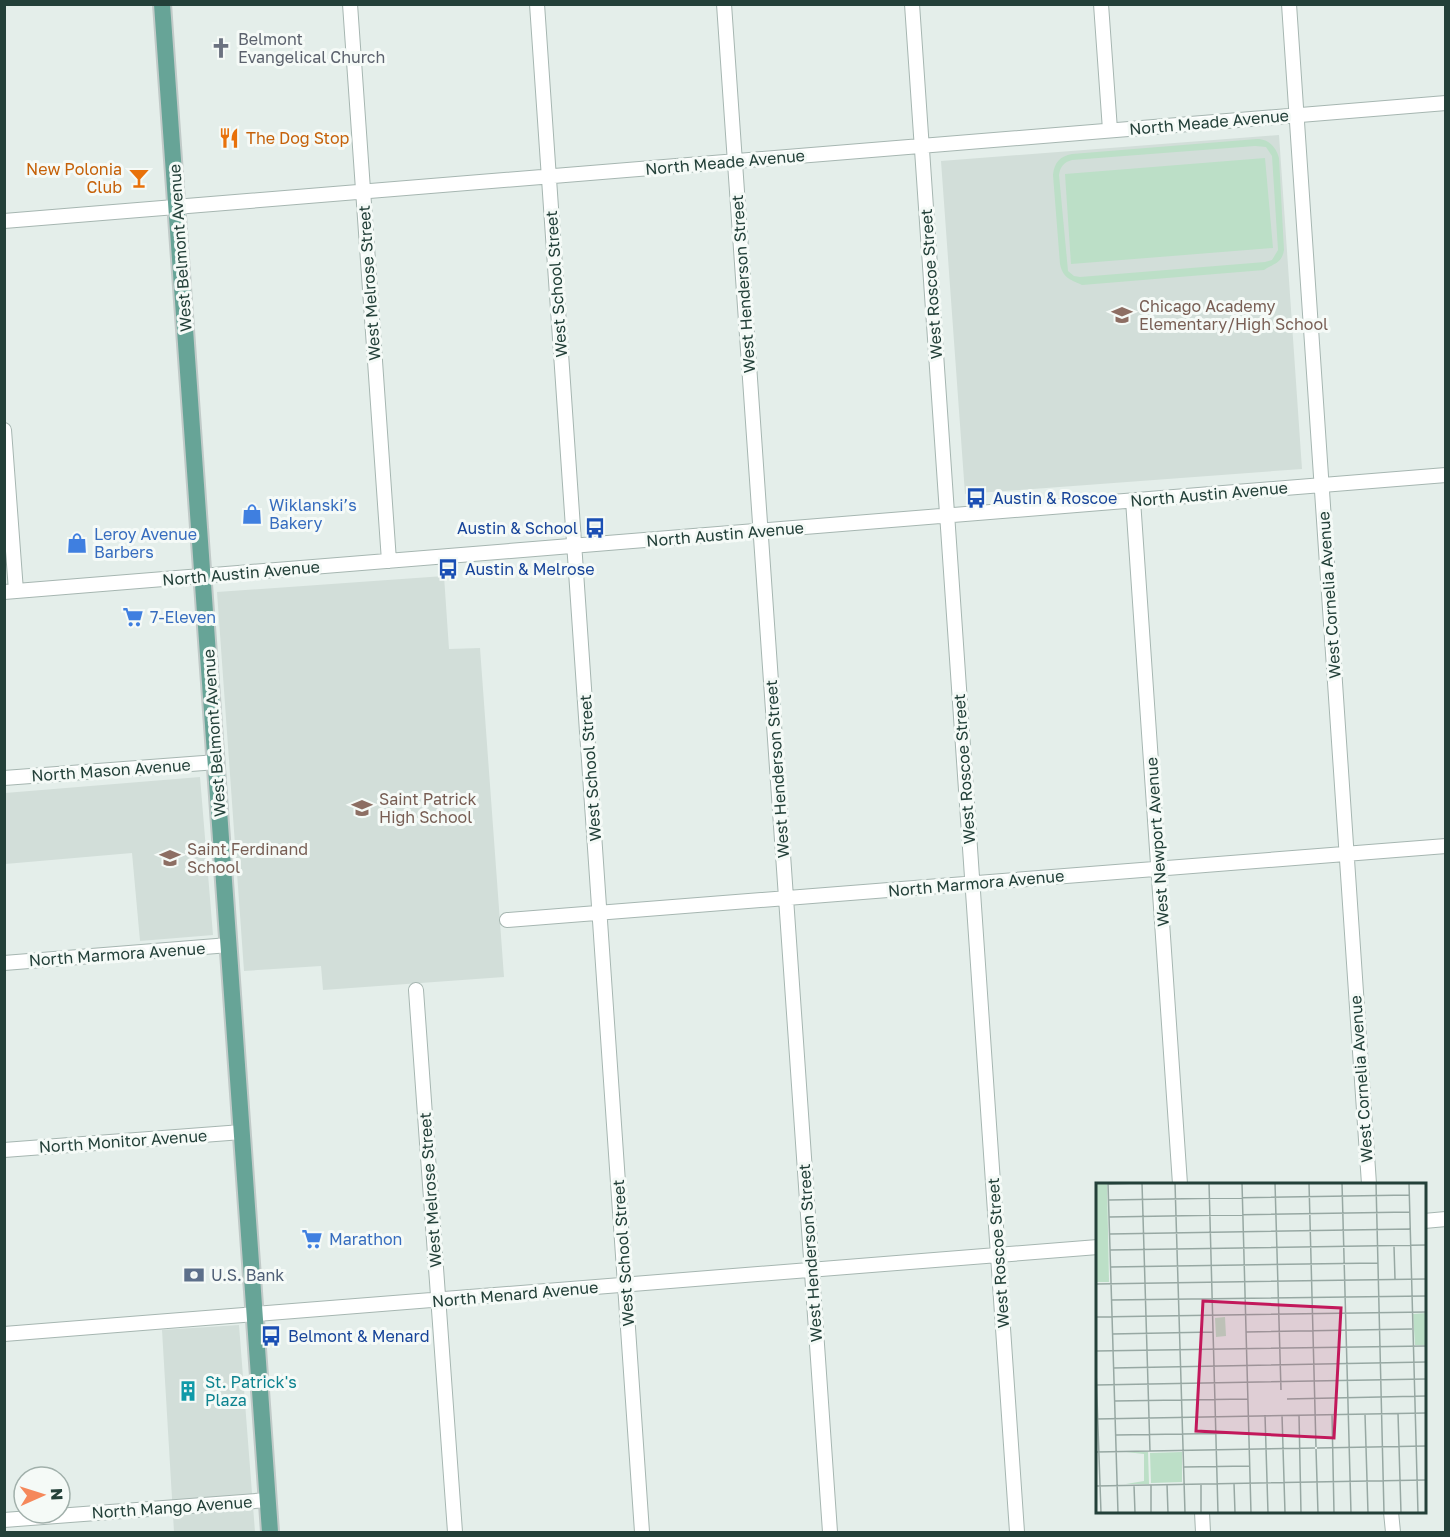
<svg xmlns="http://www.w3.org/2000/svg" width="1450" height="1537" font-family="'Golos Text',sans-serif">
<style>
.built{fill:#d2ded9}
.park{fill:#bcdfc7;fill-rule:evenodd}
.lines{fill:none;stroke-linecap:round;stroke-linejoin:round}
.minor-casing{stroke:#a6b6b1;stroke-width:16}
.major-casing{stroke:#c1cac8;stroke-width:20}
.minor{stroke:#fff;stroke-width:14}
.major{stroke:#67a497;stroke-width:16}
.labels{text-anchor:middle;stroke-width:6;stroke-linejoin:round;paint-order:stroke}
.worship-label{font-size:16px;fill:#5b616d;stroke:#f5faf7;text-anchor:start}
.street-label{font-size:16px;fill:#234039;stroke:#f5faf7}
.food-label{font-size:16px;fill:#c56008;stroke:#f5faf7;text-anchor:start}
.education-label{font-size:16px;fill:#785e54;stroke:#f5faf7;text-anchor:start}
.transit-label{font-size:16px;fill:#164399;stroke:#f5faf7;text-anchor:start}
.shop-label{font-size:16px;fill:#366cbe;stroke:#f5faf7;text-anchor:start}
.service-label{font-size:16px;fill:#4e5e75;stroke:#f5faf7;text-anchor:start}
.culture-label{font-size:16px;fill:#0d838f;stroke:#f5faf7;text-anchor:start}
.inset-road{fill:none;stroke:#97a8a3;stroke-width:1.5}
.view{fill:#c2185b;fill-opacity:0.15;stroke:#c2185b;stroke-width:3}
.inset-edge{fill:none;stroke:#234039;stroke-width:3}
</style>
<rect width="100%" height="100%" fill="#e4eeea"/>
<!-- built -->
<path class="built" d="M1279 135 1302 469 965 494 941 161Z
M444 576 449 649 480 648 504 977 323 990 321 966 244 971 217 592Z
M200 777 213 935 140 941 132 853 5 864V793Z
M239 1325 255 1532H174L162 1330Z"/>
<!-- park -->
<path class="park" d="M1257 139C1269 139 1276 147 1279 158L1284 250C1282 264 1272 264 1264 270L1082 285C1072 280 1063 279 1060 264L1053 175C1054 163 1060 156 1072 154ZM1255 146 1266 147 1272 156 1278 250 1272 260 1265 262 1080 277 1074 276 1068 271 1059 175C1060 167 1064 162 1072 160Z
M1265 158 1273 248 1071 264 1065 174Z"/>
<g class="lines">
<!-- minor casing -->
<g class="minor-casing">
<path id="minor" d="M350 4 389 561
M537 4 642 1532
M724 4 830 1532
M912 4 1017 1532
M1101 4 1110 130
M1289 4 1369 1184
M4 221 1446 103
M4 430 16 591
M1133 500 1180 1184
M4 592 1446 475
M4 778 217 762
M507 920 1446 846
M4 963 229 945
M416 990 455 1532
M4 1150 242 1132
M1424 1221 1446 1219
M4 1334 1098 1247
M1202 1512 1203 1532
M1391 1512 1393 1532
M4 1520 268 1500"/>
</g>
<!-- major casing -->
<g class="major-casing">
<path id="major" d="M162 4 270 1532"/>
</g>
<!-- minor -->
<use href="#minor" class="minor"/>
<!-- major -->
<use href="#major" class="major"/>
</g>
<!-- icons -->
<defs>
<g id="church-bare" transform="scale(1.62)"><path d="M-1.2-6h2.4v3.5h3.3v2.4h-3.3V6h-2.4V-.1h-3.3v-2.4h3.3Z" fill="#6b7280" stroke="#f5faf7" stroke-width="2.5" paint-order="stroke"/></g>
<g id="restaurant-bare" transform="scale(1.62)"><path d="M-5-6h1v4h1v-4h1v4h1v-4h1v5L-1.5 .5V6h-2V.5L-5-1ZM5-6V6H3V1.5H1.5Q1.5-4 5-6Z" fill="#e8710a" stroke="#f5faf7" stroke-width="2.5" paint-order="stroke"/></g>
<g id="bar-bare" transform="scale(1.62)"><path d="M-6-5H6L.8 .8V4.5H3.5V6h-7V4.5H-.8V.8Z" fill="#e8710a" stroke="#f5faf7" stroke-width="2.5" paint-order="stroke"/></g>
<g id="school-bare" transform="scale(1.62)"><path d="M0-5L7-2L0 1L-7-2ZM-4 1L0 2.5L4 1V4Q0 6-4 4Z" fill="#8d6e63" stroke="#f5faf7" stroke-width="2.5" paint-order="stroke"/></g>
<g id="bus-bare" transform="scale(1.62)"><path d="M-5-6H5V4H4V6H2V4H-2V6H-4V4H-5ZM-3.5-4V0h7V-4ZM-3.5 1.2v1.5H-2V1.2ZM2 1.2v1.5H3.5V1.2Z" fill="#1a4fb4" stroke="#f5faf7" stroke-width="2.5" paint-order="stroke"/></g>
<g id="shop-bare" transform="scale(1.62)"><path d="M-5-2.5h2.3a2.7 3.5 0 0 1 5.4 0H5L5.5 6h-11ZM-1.5-2.5h3a1.5 2.3 0 0 0-3 0Z" fill="#3f7fe0" stroke="#f5faf7" stroke-width="2.5" paint-order="stroke"/></g>
<g id="supermarket-bare" transform="scale(1.62)"><path d="M-6-5.5h2.5l.6 2H6L4.5 2H-2.5L-4.4-4H-6ZM-1.5 3.2a1.3 1.3 0 1 0 .1 0ZM3 3.2a1.3 1.3 0 1 0 .1 0Z" fill="#3f7fe0" stroke="#f5faf7" stroke-width="2.5" paint-order="stroke"/></g>
<g id="bank-bare" transform="scale(1.62)"><path d="M-6-4H6V4H-6ZM0-2.3a2.3 2.3 0 1 0 0 4.6a2.3 2.3 0 1 0 0-4.6Z" fill="#5c6f8a" stroke="#f5faf7" stroke-width="2.5" paint-order="stroke"/></g>
<g id="building-bare" transform="scale(1.62)"><path d="M-4-6H4V6H1V3H-1V6H-4ZM-2.5-4.3h1.7v1.8h-1.7ZM.8-4.3h1.7v1.8H.8ZM-2.5-1h1.7V.8h-1.7ZM.8-1h1.7V.8H.8Z" fill="#0f9aa8" stroke="#f5faf7" stroke-width="2.5" paint-order="stroke"/></g>
</defs>
<g fill-rule="evenodd">
<use href="#church-bare" x="221" y="48"/>
<use href="#restaurant-bare" x="229" y="138"/>
<use href="#bar-bare" x="139" y="178"/>
<use href="#school-bare" x="1122" y="315"/>
<use href="#bus-bare" x="976" y="498"/>
<use href="#shop-bare" x="252" y="514"/>
<use href="#bus-bare" x="595" y="528"/>
<use href="#shop-bare" x="77" y="543"/>
<use href="#bus-bare" x="448" y="569"/>
<use href="#supermarket-bare" x="133" y="617"/>
<use href="#school-bare" x="362" y="808"/>
<use href="#school-bare" x="170" y="858"/>
<use href="#supermarket-bare" x="312" y="1239"/>
<use href="#bank-bare" x="194" y="1275"/>
<use href="#bus-bare" x="271" y="1336"/>
<use href="#building-bare" x="188" y="1391"/>
</g>
<g class="labels">
<!-- worship labels -->
<g class="worship-label">
<text x="238" y="45">Belmont<tspan x="238" dy="18">Evangelical Church</tspan></text>
</g>
<!-- street labels -->
<g class="street-label">
<text transform="translate(1209 122) rotate(-5)" y="6">North Meade Avenue</text>
<text transform="translate(725 162) rotate(-5)" y="6">North Meade Avenue</text>
<text transform="translate(180 248) rotate(-94)" y="6">West Belmont Avenue</text>
<text transform="translate(369 283) rotate(-94)" y="6">West Melrose Street</text>
<text transform="translate(556 284) rotate(-94)" y="6">West School Street</text>
<text transform="translate(743 284) rotate(-94)" y="6">West Henderson Street</text>
<text transform="translate(931 284) rotate(-94)" y="6">West Roscoe Street</text>
<text transform="translate(1209 494) rotate(-5)" y="6">North Austin Avenue</text>
<text transform="translate(725 534) rotate(-5)" y="6">North Austin Avenue</text>
<text transform="translate(241 573) rotate(-5)" y="6">North Austin Avenue</text>
<text transform="translate(1329 595) rotate(-94)" y="6">West Cornelia Avenue</text>
<text transform="translate(214 733) rotate(-94)" y="6">West Belmont Avenue</text>
<text transform="translate(590 768) rotate(-94)" y="6">West School Street</text>
<text transform="translate(777 769) rotate(-94)" y="6">West Henderson Street</text>
<text transform="translate(964 769) rotate(-94)" y="6">West Roscoe Street</text>
<text transform="translate(111 770) rotate(-4)" y="6">North Mason Avenue</text>
<text transform="translate(1157 842) rotate(-94)" y="6">West Newport Avenue</text>
<text transform="translate(976 883) rotate(-5)" y="6">North Marmora Avenue</text>
<text transform="translate(117 954) rotate(-4)" y="6">North Marmora Avenue</text>
<text transform="translate(1361 1079) rotate(-94)" y="6">West Cornelia Avenue</text>
<text transform="translate(123 1141) rotate(-4)" y="6">North Monitor Avenue</text>
<text transform="translate(430 1190) rotate(-94)" y="6">West Melrose Street</text>
<text transform="translate(623 1253) rotate(-94)" y="6">West School Street</text>
<text transform="translate(810 1253) rotate(-94)" y="6">West Henderson Street</text>
<text transform="translate(998 1253) rotate(-94)" y="6">West Roscoe Street</text>
<text transform="translate(515 1294) rotate(-5)" y="6">North Menard Avenue</text>
<text transform="translate(172 1507) rotate(-4)" y="6">North Mango Avenue</text>
</g>
<!-- food labels -->
<g class="food-label">
<text x="246" y="144">The Dog Stop</text>
<text x="122" y="175" text-anchor="end">New Polonia<tspan x="122" dy="18">Club</tspan></text>
</g>
<!-- education labels -->
<g class="education-label">
<text x="1139" y="312">Chicago Academy<tspan x="1139" dy="18">Elementary/High School</tspan></text>
<text x="379" y="805">Saint Patrick<tspan x="379" dy="18">High School</tspan></text>
<text x="187" y="855">Saint Ferdinand<tspan x="187" dy="18">School</tspan></text>
</g>
<!-- transit labels -->
<g class="transit-label">
<text x="993" y="504">Austin &amp; Roscoe</text>
<text x="578" y="534" text-anchor="end">Austin &amp; School</text>
<text x="465" y="575">Austin &amp; Melrose</text>
<text x="288" y="1342">Belmont &amp; Menard</text>
</g>
<!-- shop labels -->
<g class="shop-label">
<text x="269" y="511">Wiklanski’s<tspan x="269" dy="18">Bakery</tspan></text>
<text x="94" y="540">Leroy Avenue<tspan x="94" dy="18">Barbers</tspan></text>
<text x="150" y="623">7-Eleven</text>
<text x="329" y="1245">Marathon</text>
</g>
<!-- service labels -->
<g class="service-label">
<text x="211" y="1281">U.S. Bank</text>
</g>
<!-- culture labels -->
<g class="culture-label">
<text x="205" y="1388">St. Patrick's<tspan x="205" dy="18">Plaza</tspan></text>
</g>
</g>
<!-- overview -->
<g transform="translate(1096 1183)">
<rect width="330" height="330" fill="#e4eeea"/>
<path d="M0 0H11L13 99H0Z" fill="#bcdfc7"/>
<path d="M330 130V162H319L317 131ZM129 134 130 153 120 154 119 135ZM30 269H52L53 301H30L48 298V271ZM86 269V299L55 300 54 270Z" fill="#bcdfc7"/>
<path class="inset-road" d="M12 0 22 330M46 0 54 268M79 0 89 330M113 0 122 330M146 0 155 330M179 0 185 207M213 0 220 264M246 0 255 330M280 0 288 330M313 0 322 330M12 1 41 0M13 17 314 12M13 34 314 29M14 51 315 46M298 63 299 96M14 67 330 62M15 84 282 80M0 101 330 96M15 117 330 113M0 134 330 129M150 149 316 146M16 151 117 149M0 168 330 163M17 185 330 179M0 187 5 330M0 202 330 196M191 216 330 213M18 218 152 216M302 230 305 330M236 231 238 330M269 231 272 330M169 232 172 330M186 232 189 330M203 232 205 330M0 236 330 230M20 252 153 250M221 265 330 263M220 266 222 330M0 269 219 265M88 284 154 283M138 300 139 330M71 301 72 330M105 301V330M38 302 39 330M55 302V330M0 303 330 297"/>
<path class="view" d="M107 118 245 125 238 255 100 248Z"/>
<rect width="330" height="330" class="inset-edge"/>
</g>
<!-- border -->
<rect width="1450" height="1537" fill="none" stroke="#234039" stroke-width="12"/>
<!-- north arrow -->
<g transform="translate(42 1495) rotate(87)"><circle r="28" fill="#f5faf7" stroke="#a1b0ab" stroke-width="1.5"/>
<path d="M0-4.5L10 22L0 15L-10 22Z" fill="#f5885b"/>
<text y="-9" font-size="16" font-weight="bold" text-anchor="middle" fill="#234039">N</text>
</g>
</svg>
